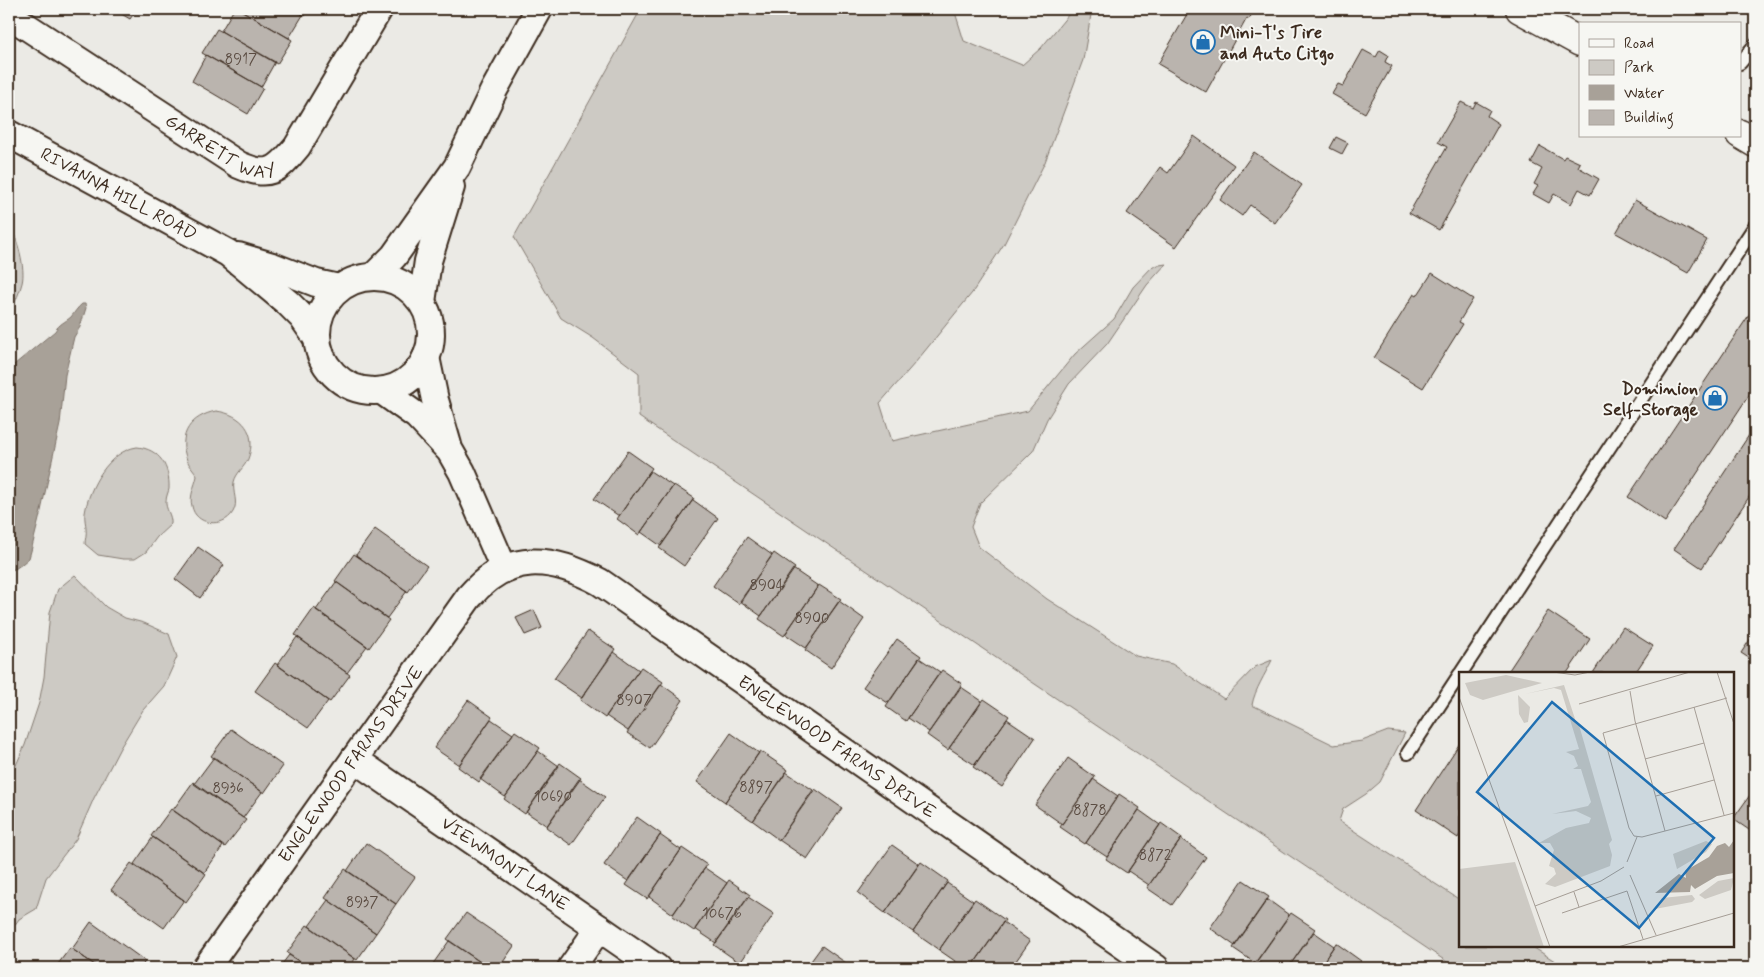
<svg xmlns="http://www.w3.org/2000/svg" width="1764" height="977" font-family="Mynerve,sans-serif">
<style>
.green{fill:#cdcac4;stroke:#847a71}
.water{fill:#a8a198;stroke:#7c7167}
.building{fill:#bab4ae;stroke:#3b2a1e}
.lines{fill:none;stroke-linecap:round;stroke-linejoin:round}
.service-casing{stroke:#3b2a1e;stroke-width:16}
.minor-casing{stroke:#3b2a1e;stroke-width:30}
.primary-casing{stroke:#3b2a1e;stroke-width:31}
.service{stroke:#f6f6f2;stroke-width:12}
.minor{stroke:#f6f6f2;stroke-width:26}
.primary{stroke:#f6f6f2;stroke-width:28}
.labels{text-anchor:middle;stroke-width:4;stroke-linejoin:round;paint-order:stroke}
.number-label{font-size:15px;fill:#5b4c42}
.poi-label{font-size:18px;font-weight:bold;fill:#3b2a1e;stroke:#f6f6f2;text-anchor:start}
.street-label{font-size:18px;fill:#3b2a1e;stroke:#f6f6f2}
.inset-road{fill:none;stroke:#a59d95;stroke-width:1}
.view{fill:#1f6fb2;fill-opacity:0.15;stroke:#1f6fb2;stroke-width:2.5}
.inset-edge{fill:none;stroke:#3b2a1e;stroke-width:2.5}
</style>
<rect width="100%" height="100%" fill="#ebeae5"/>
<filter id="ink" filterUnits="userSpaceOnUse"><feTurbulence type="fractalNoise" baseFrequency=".02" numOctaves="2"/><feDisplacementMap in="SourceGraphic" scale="10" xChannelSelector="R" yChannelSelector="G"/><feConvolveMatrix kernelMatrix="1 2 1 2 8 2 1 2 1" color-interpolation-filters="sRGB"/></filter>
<g filter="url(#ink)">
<!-- green -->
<path class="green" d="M641 9H954L964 41 1022 65 1041 48 1073 9H1092L1083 60 1045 162 1004 244 972 293 915 363 880 403 892 441 1028 411 1075 354 1114 319 1133 287 1153 266 1166 264 1147 285 1107 344 1069 384 1047 419 1033 451 980 503 971 527 979 547 1047 599 1136 656 1172 664 1224 699 1255 667 1272 660C1265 675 1255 689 1252 705L1334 745 1362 741 1388 731 1405 733 1380 782 1366 794 1343 809 1339 821 1460 900V946H1531L1566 968H1456L639 417V373L593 338 561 318 514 237Z
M9 224C17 237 26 268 22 283 20 292 15 301 12 310L9 313Z
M216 411C242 414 258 433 248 459 244 468 236 473 234 482 232 493 239 502 233 512 223 529 195 525 192 506 189 496 195 486 197 476 195 470 189 466 187 460 177 434 191 416 216 411Z
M137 447C160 449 170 467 169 489 168 493 166 497 166 501 165 509 172 515 171 524L157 537 146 552 135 559H123L98 555 85 544C85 539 87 534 86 529 86 523 84 519 85 513 89 487 109 451 137 447Z
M75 575 106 607 125 618 144 623 169 634 177 657 164 686 143 710 120 748 94 798 76 839 46 878 36 909 19 919 9 933V781L25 745 39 703 44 677 50 612 58 589Z"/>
<!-- water -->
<path class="water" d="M82 304H85L86 308 80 327 74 337 65 375 60 424 41 511 31 551 29 558 22 564 15 569 9 570V369L55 331C59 324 65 322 71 317 75 312 77 308 82 304Z"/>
<!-- building -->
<path class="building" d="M113 9H137L130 19Z
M234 9H239L292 40 277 64 221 31Z
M239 9H293L303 15 289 38Z
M293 9H310L305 16Z
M1190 9H1255L1249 19 1247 18 1206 92 1158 64Z
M217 29 275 62 261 87 202 53Z
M1363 50 1376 57 1380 50 1388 55 1385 62 1392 66 1365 113 1332 94 1338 84 1343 86Z
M206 55 263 88 248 114 192 81Z
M1461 102 1473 108 1476 102 1490 110 1487 116 1499 124 1439 230 1409 213 1447 147 1438 142Z
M1194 136 1234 165 1176 247 1127 213 1160 167 1168 173Z
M1336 137 1348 143 1342 154 1330 148Z
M1540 146 1563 159 1565 156 1580 163 1578 167 1599 179 1590 195 1579 189 1571 204 1554 194 1549 203 1533 194 1538 186 1534 184 1542 169 1531 163Z
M1254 152 1302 185 1275 223 1250 205 1242 216 1220 200Z
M1635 200 1707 240 1688 273 1616 233Z
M1432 273 1473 299 1459 322 1463 324 1423 388 1374 358 1414 294 1417 296Z
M1755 306V386L1665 522 1628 497Z
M1755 426V488L1702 568 1674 549Z
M628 451 652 468 619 516 594 499Z
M650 471 673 486 639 535 617 519Z
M674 485 694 498 661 546 641 532Z
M693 500 718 518 684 566 659 548Z
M375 529 427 566 408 592 356 555Z
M747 537 772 555 739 604 713 586Z
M198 547 224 565 200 598 175 579Z
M774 553 795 568 761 616 740 601Z
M354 554 407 591 387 618 335 581Z
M793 569 818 586 784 636 759 619Z
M336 582 389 620 369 648 316 610Z
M819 585 841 599 806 648 785 634Z
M839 601 864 619 831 668 805 650Z
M314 608 367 646 347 673 295 635Z
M534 610 542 628 525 635 516 618Z
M1548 611 1590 639 1567 673H1507Z
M1623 627 1653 646 1635 673H1593Z
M588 631 615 649 582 698 554 679Z
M1755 632V662L1741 653Z
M297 637 350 675 330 702 277 665Z
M897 639 921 656 888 703 863 687Z
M614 652 639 670 605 718 580 700Z
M919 658 940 672 906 721 886 707Z
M275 663 328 701 308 728 255 691Z
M641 667 663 682 628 731 606 716Z
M942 670 962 684 929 732 908 718Z
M661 684 683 700 650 748 627 733Z
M961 687 982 701 948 750 927 735Z
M984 699 1009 716 975 765 949 748Z
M468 700 492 717 459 765 434 748Z
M491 719 513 734 479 782 458 767Z
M1007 719 1035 738 1002 787 973 767Z
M231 729 283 766 264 793 211 756Z
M515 731 540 748 505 797 480 779Z
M731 733 759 753 725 802 697 782Z
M1460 743V834L1458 838 1416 810Z
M538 751 559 766 525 814 504 799Z
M760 751 788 770 753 821 725 802Z
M214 757 262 792 243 818 194 784Z
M1068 758 1095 777 1062 824 1035 805Z
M560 763 581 778 547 826 526 812Z
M786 772 813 790 779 840 753 821Z
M579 779 605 797 571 845 546 827Z
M1093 779 1118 796 1085 844 1060 827Z
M193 782 246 820 225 847 173 810Z
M1755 788V834L1733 819Z
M815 789 842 808 807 859 779 840Z
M1119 794 1140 808 1107 857 1086 843Z
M171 809 223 846 204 873 151 836Z
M1139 810 1160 825 1127 873 1106 859Z
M637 817 661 834 628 881 604 865Z
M1161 823 1182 838 1149 885 1128 871Z
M660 835 681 850 647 899 626 885Z
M153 837 206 874 186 902 134 864Z
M1181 839 1206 857 1172 905 1147 888Z
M366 843 415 877 396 904 347 871Z
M892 845 919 864 885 913 858 893Z
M682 848 707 865 673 914 649 897Z
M921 862 948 881 913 932 885 913Z
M131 863 184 900 164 928 111 890Z
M705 868 727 883 694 931 672 916Z
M345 869 396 904 376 933 325 898Z
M729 880 750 895 716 943 695 929Z
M1243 880 1269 897 1235 946 1210 928Z
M947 883 973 901 939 950 913 932Z
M748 897 774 914 740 963 714 945Z
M975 899 1005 920 971 968H965L939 950Z
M1267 899 1289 915 1255 963 1233 948Z
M328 900 376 933 357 960 309 926Z
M466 913 514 946 499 968H489L447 939Z
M1291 913 1315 929 1288 968H1267L1257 961Z
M91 922 145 961 141 968H99L72 949Z
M1003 922 1030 941 1011 968H971Z
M307 925 355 959 349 968H309L287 953Z
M1314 932 1334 946 1319 968H1288Z
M449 941 489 968H430Z
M1336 943 1361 961 1356 968H1319Z
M822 946 846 963 842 968H806Z
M70 948 72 949 99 968H55Z
M289 955 309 968H279Z
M1061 962 1070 968H1056Z"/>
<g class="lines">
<!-- service casing -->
<g class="service-casing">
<path id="service" d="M1740 63 1755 45
M1461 673 1755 226
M1408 753 1460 674"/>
</g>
<!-- minor casing -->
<g class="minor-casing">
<g id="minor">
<path id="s1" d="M9 15 239 165C269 178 277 171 297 147L379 9"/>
<path id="s2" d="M9 134 228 253 288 303 302 317 316 337"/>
<path d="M238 256 272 266 316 283 339 288"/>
<path d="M374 276 394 256 457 167 494 90 539 9"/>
<circle cx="374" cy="334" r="57"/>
<path d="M422 302 428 261 451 187"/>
<path d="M426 357 435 400 448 445"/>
<path d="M382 391 417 416 450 451 462 472 504 569"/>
<path id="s3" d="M354 759 657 968"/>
<path id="s4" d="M206 968 469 597C508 551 551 556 600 582L1156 968"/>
<path d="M571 968 599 928"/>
</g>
</g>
<!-- primary casing -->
<g class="primary-casing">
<path id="primary" d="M1520 9 1580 42
M1740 134 1755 143"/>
</g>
<!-- service -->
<use href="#service" class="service"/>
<!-- minor -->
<use href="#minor" class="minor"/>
<!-- primary -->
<use href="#primary" class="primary"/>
</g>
</g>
<!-- icons -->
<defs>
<g id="shop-ring" transform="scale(1.25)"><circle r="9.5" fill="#f6f6f2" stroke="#1f6fb2" stroke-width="1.5"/><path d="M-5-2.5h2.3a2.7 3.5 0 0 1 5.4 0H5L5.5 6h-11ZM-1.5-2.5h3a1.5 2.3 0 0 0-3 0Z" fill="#1f6fb2"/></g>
</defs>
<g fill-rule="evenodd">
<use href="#shop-ring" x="1203" y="42"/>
<use href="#shop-ring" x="1715" y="398"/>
</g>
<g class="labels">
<!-- number labels -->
<g class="number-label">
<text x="241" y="64">8917</text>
<text x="767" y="590">8904</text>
<text x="812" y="623">8900</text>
<text x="634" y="705">8907</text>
<text x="756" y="792">8897</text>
<text x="228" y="793">8936</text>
<text x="553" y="801">10690</text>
<text x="1090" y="815">8878</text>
<text x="1155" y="860">8872</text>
<text x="362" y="907">8937</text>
<text x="722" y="918">10676</text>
</g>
<!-- poi labels -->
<g class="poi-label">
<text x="1220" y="38">Mini-T's Tire<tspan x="1220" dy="21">and Auto Citgo</tspan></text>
<text x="1698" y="394" text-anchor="end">Dominion<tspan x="1698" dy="21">Self-Storage</tspan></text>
</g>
<!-- street labels -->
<g class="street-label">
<text dy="6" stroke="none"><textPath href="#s1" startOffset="251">GARRETT WAY</textPath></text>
<text dy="6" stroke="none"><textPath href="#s2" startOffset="125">RIVANNA HILL ROAD</textPath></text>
<text dy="6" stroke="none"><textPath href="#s4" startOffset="889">ENGLEWOOD FARMS DRIVE</textPath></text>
<text dy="6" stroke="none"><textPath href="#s4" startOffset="250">ENGLEWOOD FARMS DRIVE</textPath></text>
<text dy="6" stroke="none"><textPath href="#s3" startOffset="184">VIEWMONT LANE</textPath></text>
</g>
</g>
<!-- overview -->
<g transform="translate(1459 672)">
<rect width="275" height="275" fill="#ebeae5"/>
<path d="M47 3 83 11 24 28 11 23 6 11ZM105 13 117 50 120 53 153 168 150 172 153 183 151 194 96 215 86 212 97 202 95 196 90 194 95 178 91 171H80L107 156 130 151 132 146 117 139 93 142 129 134 132 130 122 97H114L119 94 115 84 107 80 120 77 102 18 95 16 66 22ZM59 23 71 35 69 50 65 51 60 42ZM247 169 253 172 247 180 218 197 214 182ZM56 190 85 275H0V197ZM275 206 272 218 246 227 240 223 259 209ZM233 223 236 227 233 230 196 237 203 226Z" fill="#cdcac4"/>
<path d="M275 168V201L258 204 236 217 232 213 231 220 196 221 220 202 227 206 226 199 250 185 258 174 266 171 270 175Z" fill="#a8a198"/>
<path class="inset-road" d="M94 0 116 3 131 0M258 0 275 52M171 19 176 49 206 159M0 25 91 275M268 26 144 61 170 156 175 164 183 165 275 141M120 32 231 0M235 35 265 143M186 87 245 71M197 124 255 108M168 190 178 165M171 203 197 263M115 220 120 235M76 234 142 209 165 195M103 241 168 219 184 267M159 275 275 241"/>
<path class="view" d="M93 30 255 166 180 256 18 120Z"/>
<rect width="275" height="275" class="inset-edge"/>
</g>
<!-- margin -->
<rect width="1764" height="977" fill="none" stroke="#f6f6f2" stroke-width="30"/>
<rect x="15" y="15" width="1734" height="947" fill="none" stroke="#3b2a1e" stroke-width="2" filter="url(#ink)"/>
<!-- legend -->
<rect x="1579" y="22" width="162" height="115" fill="#f6f6f2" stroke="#aba49d"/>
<rect x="1589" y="39" width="25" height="8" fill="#f6f6f2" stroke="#aba49d"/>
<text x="1624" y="48" font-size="15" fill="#3b2a1e">Road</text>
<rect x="1589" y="60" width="25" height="15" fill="#cdcac4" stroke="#aba49d"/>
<text x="1624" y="72" font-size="15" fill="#3b2a1e">Park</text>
<rect x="1589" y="85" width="25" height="15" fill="#a8a198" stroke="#aba49d"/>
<text x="1624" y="98" font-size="15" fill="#3b2a1e">Water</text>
<rect x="1589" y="110" width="25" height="15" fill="#bab4ae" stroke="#aba49d"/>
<text x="1624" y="122" font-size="15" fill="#3b2a1e">Building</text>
</svg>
